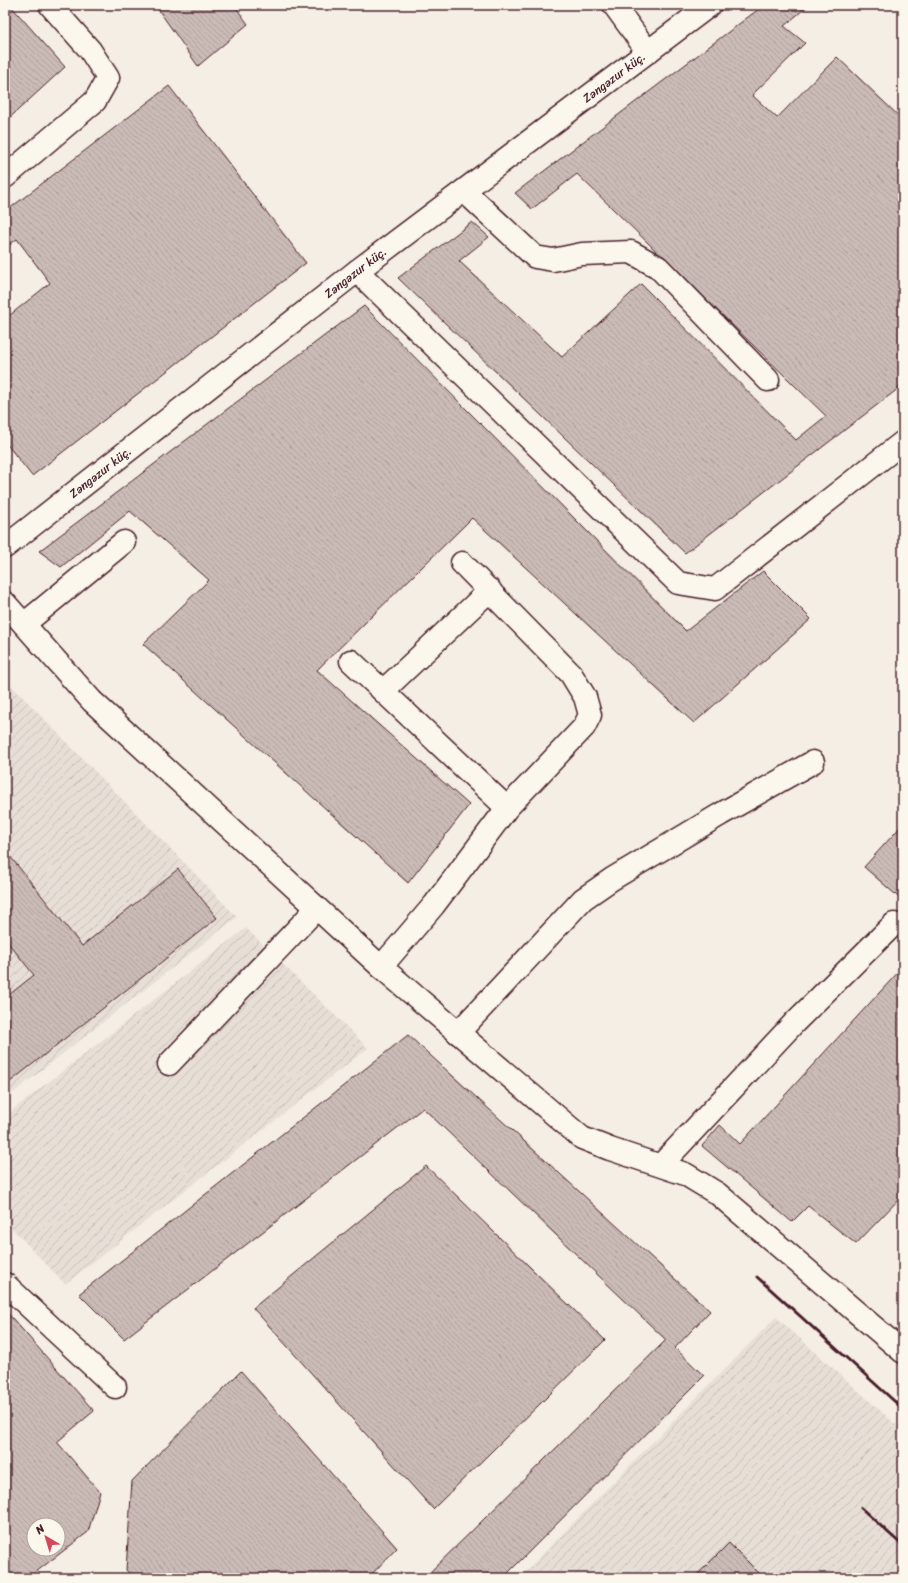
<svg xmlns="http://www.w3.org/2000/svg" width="908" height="1583" font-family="Sriracha,sans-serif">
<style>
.industrial{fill:url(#industrial-furrows)}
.building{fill:url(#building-back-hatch);stroke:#4a1f2b;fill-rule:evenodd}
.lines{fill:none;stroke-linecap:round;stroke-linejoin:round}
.minor-casing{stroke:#4a1f2b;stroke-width:25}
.minor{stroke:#fbf7ec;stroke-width:22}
.rail{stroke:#4a1f2b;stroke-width:3}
.labels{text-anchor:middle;stroke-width:3;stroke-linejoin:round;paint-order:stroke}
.street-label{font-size:12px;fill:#4a1f2b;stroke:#fbf7ec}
</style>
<defs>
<pattern id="industrial-furrows" width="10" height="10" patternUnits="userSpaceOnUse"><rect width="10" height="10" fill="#e7dfd6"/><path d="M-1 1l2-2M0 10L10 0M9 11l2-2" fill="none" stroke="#c8bfb8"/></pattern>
<pattern id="building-back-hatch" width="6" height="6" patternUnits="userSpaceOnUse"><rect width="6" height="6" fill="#cabbb6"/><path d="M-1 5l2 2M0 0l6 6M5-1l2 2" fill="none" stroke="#afa09d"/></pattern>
</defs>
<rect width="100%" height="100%" fill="#f4eee4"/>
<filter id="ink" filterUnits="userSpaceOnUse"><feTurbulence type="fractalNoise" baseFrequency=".025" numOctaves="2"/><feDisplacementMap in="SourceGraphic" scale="8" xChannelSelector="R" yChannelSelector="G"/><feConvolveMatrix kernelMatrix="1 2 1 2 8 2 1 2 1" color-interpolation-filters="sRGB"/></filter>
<g filter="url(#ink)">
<!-- industrial -->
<path class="industrial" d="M5 679 237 917 5 1099Z
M246 928 368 1048 65 1284 5 1221V1116Z
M776 1317 903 1431V1578H519Z"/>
<!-- building -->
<path class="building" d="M5 5H10L65 67 5 122Z
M155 5H234L248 24 198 66Z
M764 5H809L784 26 805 43 752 95 777 118 837 57 903 120V385L685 553 398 278 472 222 489 237 459 261 562 357 641 284 796 440 826 416 577 174 532 209 515 193Z
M169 86 306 263 32 476 5 442V319L50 283 17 239 5 248V212Z
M364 306 686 631 763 571 811 619 694 723 472 518 317 670 469 805 408 883 143 644 209 580 130 511 61 567 39 551Z
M903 824V901L864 867Z
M5 850 82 946 178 869 217 918 5 1086V998L34 975 5 939Z
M903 967V1195L856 1244 808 1206 792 1222 702 1146 720 1125 740 1144Z
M408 1035 710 1311 675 1348 704 1376 503 1578H424L666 1340 423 1108 124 1339 79 1294Z
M426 1166 605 1340 433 1509 253 1308Z
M5 1310 94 1411 57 1442 100 1492 88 1532 32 1575 35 1578H5ZM34 1525H58V1549H34Z
M241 1371 397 1548 368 1578H133L126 1570 132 1481Z
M729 1543 764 1578H694Z"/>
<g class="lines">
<!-- minor casing -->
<g class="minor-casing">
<g id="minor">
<path d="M614 5 648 52"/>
<path d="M5 177 95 101 108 78 90 50 50 5"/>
<path d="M464 191 535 257 553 260 582 254 631 252 658 267 768 380"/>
<path d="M357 271 678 583 715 589 903 442"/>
<path id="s1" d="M5 547 357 271 710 5"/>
<path d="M462 563 571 674 585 697 590 715 584 727 507 808"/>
<path d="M5 603 92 701 381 967 582 1138 610 1149 685 1174 718 1194 903 1352"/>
<path d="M24 624 124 542"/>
<path d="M351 661 507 808 434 905 381 967"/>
<path d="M383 691 490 590"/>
<path d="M458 1033 583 899 612 879 721 814 813 762"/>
<path d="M169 1064 317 908"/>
<path d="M661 1165 795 1022 894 924"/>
<path d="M5 1284 115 1387"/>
</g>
</g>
<!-- minor -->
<use href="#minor" class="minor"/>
<!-- rail -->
<path class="rail" d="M757 1277 903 1409
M861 1508 903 1546"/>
</g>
</g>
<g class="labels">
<!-- street labels -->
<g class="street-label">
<text dy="4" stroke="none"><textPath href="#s1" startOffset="769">Zəngəzur küç.</textPath></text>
<text dy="4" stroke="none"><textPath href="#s1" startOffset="445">Zəngəzur küç.</textPath></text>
<text dy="4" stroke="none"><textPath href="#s1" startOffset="121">Zəngəzur küç.</textPath></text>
</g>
</g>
<!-- margin -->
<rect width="908" height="1583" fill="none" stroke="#fbf7ec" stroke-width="20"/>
<rect x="10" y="10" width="888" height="1563" fill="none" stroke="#4a1f2b" stroke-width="1.5" filter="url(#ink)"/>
<!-- north arrow -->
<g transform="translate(46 1537) rotate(322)"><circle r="19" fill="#fbf7ec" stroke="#b4a19f"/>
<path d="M0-3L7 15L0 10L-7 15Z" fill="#d1495b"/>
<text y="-6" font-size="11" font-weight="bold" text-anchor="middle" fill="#4a1f2b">N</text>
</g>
</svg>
